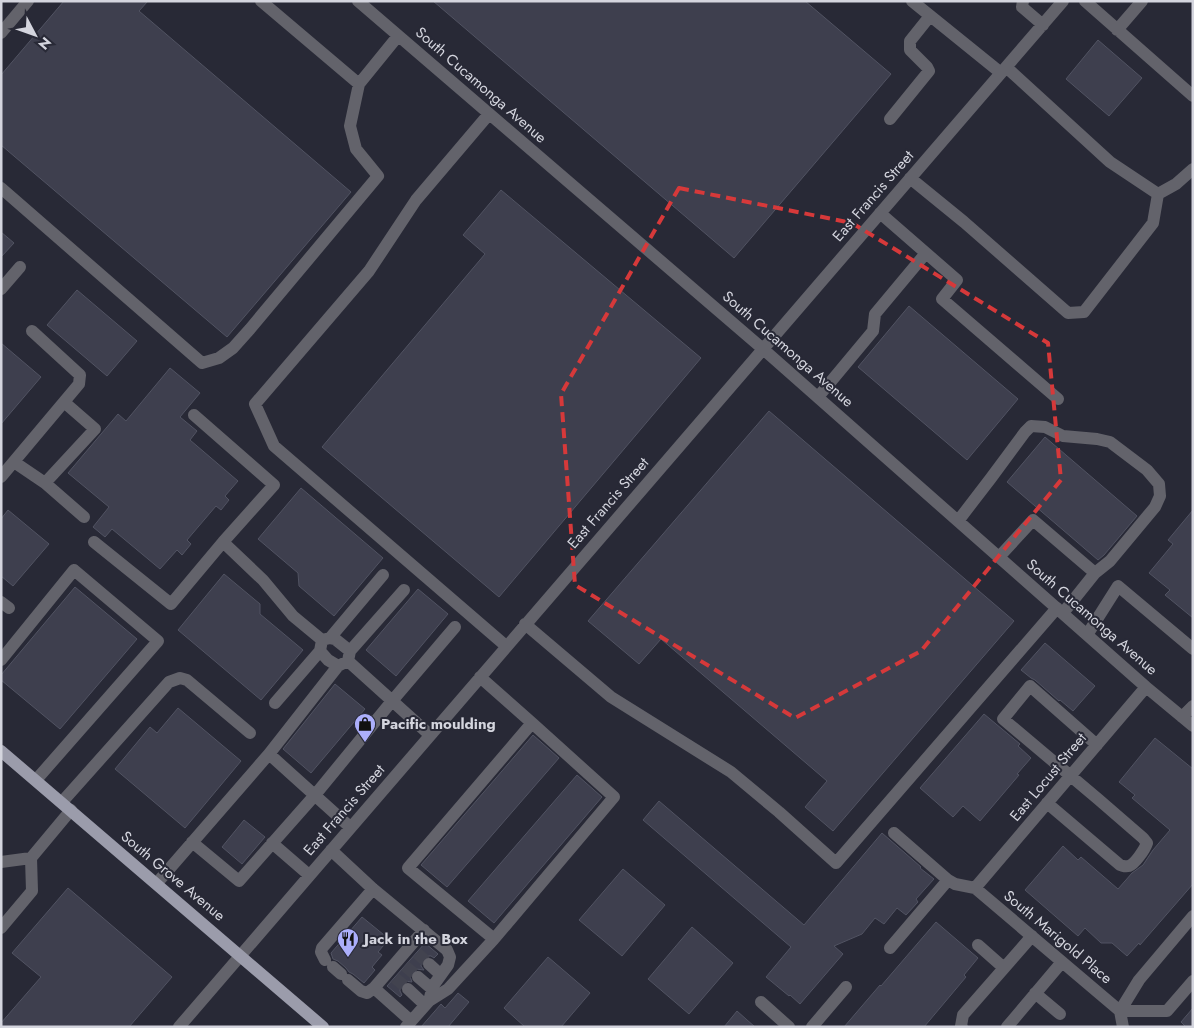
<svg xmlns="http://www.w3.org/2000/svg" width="1194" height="1028" font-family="Jost,sans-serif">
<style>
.building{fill:#3e3f4e;stroke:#515362}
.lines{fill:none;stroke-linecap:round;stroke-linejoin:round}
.minor-tunnel{stroke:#42434f;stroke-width:12;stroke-dasharray:12 6;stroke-linecap:butt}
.minor{stroke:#63636b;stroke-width:12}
.major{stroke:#9b9cab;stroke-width:12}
.marked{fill:none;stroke:#d6393a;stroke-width:4;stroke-dasharray:10 6;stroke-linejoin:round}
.labels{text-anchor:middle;stroke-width:4;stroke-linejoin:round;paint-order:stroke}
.street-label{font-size:15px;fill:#d4d5de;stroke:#282936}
.poi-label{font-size:15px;font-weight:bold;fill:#d4d5de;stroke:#282936;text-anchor:start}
</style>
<rect width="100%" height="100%" fill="#282936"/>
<!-- building -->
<path class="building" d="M64 1H148L139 11 351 192 227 337 1 145V75Z
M433 1H805L891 74 734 258Z
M1098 40 1142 78 1109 116 1066 79Z
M501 190 701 358 499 597 322 447 485 254 463 235Z
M1 232 14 243 1 257Z
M77 290 137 341 107 376 47 325Z
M909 306 1018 399 967 460 858 367Z
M1 343 41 377 1 424Z
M170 368 200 393 180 417 197 431 190 440 238 481 225 496 229 500 221 510 216 506 187 540 191 544 182 555 177 550 160 569 112 529 105 537 93 527 109 507 68 473 118 414 126 421Z
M769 411 1014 621 833 831 805 807 827 781 661 639 639 664 588 621Z
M1045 437 1137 516 1104 555 1098 560 1007 482Z
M301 488 383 558 334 616 299 586 298 573 258 539Z
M8 510 49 544 13 586 1 576V519Z
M1193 510V618L1165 595 1170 590 1149 573 1173 544 1168 540Z
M224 574 260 604V614L303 650 261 700 178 630Z
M75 587 137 639 60 729 1 680V675Z
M418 589 448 614 396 676 366 650Z
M1045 643 1095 686 1073 711 1060 700 1059 701 1035 680 1031 678 1021 670Z
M335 684 365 709 311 773 283 749Z
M178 708 241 761 185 828 115 769 150 727 157 733Z
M984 714 1020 744 1018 746 1031 758 1017 774 1019 775 980 821 963 806 953 817 920 788Z
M533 735 559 758 447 887 421 865Z
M1155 738 1193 769V884L1140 945 1139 943 1127 956 1112 943H1101L1085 928 1078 936 1025 890 1063 846 1078 860 1081 857 1118 889 1132 873 1143 865 1153 850 1170 830 1132 798 1135 795 1119 782Z
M577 775 602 797 494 923 468 901Z
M659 801 804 925 882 833 921 867 920 868 934 879 916 899 918 902 906 915 897 908 884 924 875 918 862 934 834 946 843 954 800 1004 790 995 789 996 766 977 791 947 643 820Z
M244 820 265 837 242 864 222 847Z
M623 869 665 905 622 956 579 920Z
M68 888 172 977 129 1027H1V1023L41 977 12 953Z
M362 917 389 939 378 952 382 955 372 967 375 970 364 983 353 974 349 972 346 968 338 961 333 959 331 953Z
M936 922 978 958 964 975 966 977 924 1027H844L880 985 881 986Z
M692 927 733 963 689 1014 648 979Z
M425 943 438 954 434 958 431 956H427L423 959 421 966 424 970 416 969 412 971 410 976 412 982 405 981 400 987V991L402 995 400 997 387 986Z
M548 957 590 993 561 1027H525L504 1008Z
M458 993 469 1002 448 1027H421L441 1004 445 1008Z
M1193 1008V1027H1186L1181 1022Z
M737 1011 755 1027H724Z"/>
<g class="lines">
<!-- minor-tunnel -->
<path class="minor-tunnel" d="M417 953 429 964
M405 966 418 977
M395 978 408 989"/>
<!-- minor -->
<path class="minor" d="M261 1 359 84 398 36
M358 1 763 349 1146 687 1193 726
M912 1 1001 73
M1023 1 1022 7 1043 25
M1085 1 1193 96
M1117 30 1142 1
M1 33 28 1
M1006 67 1110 162 1158 194 1176 184 1193 169
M489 114 416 200 369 271 255 404 274 446 506 646
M890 119 929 71 927 67 910 50V41L930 16
M910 178 964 222 1068 313 1084 312 1153 223 1158 194
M1 188 202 363 219 358 233 348 250 329 378 176 356 149 350 126 359 84
M880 213 957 280 942 299 1058 399
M1 289 20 267
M818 397 873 331 875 314 926 253
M64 402 95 429 45 483 84 517
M194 415 274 485 223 542
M14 462 45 483
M1 477 79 384 80 375 32 331
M958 521 991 478 1025 432 1031 426 1045 427 1063 436 1097 439 1110 442 1147 470 1159 484 1160 496 1155 507 1110 561 1095 573
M94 542 171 604 223 542 263 580 293 616 322 640
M999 557 1033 520 1095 573 1063 613
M1 602 9 608
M525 624 611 697 731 772 779 812 836 863 1057 608
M1087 635 1118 586 1193 649
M330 638 335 639 350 651 348 661 338 666 328 660 320 651 322 640Z
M330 638 383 575
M350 651 404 590
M1 660 74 570 158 641 36 780
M348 661 430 735
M480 677 532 723 614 797 494 939 408 868 532 723
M275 703 320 651
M1182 717 1193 706
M269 754 338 666
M62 802 169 682 180 678 187 680 250 733
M1047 803 1120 865C1124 866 1125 867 1129 866 1135 864 1145 849 1147 843L1143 838 1098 799 1003 719 1030 686 1097 745
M894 833 948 880 955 884 975 888 1120 1011
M192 842 239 881 315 795 392 701 455 627
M272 843 309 875
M331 850 373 889 447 950 450 957 448 965 433 986 429 1001 406 1027
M1 862 31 858
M157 883 269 754 350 827
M975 888 1146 687
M1 928 32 891 31 858 71 810
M978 945 1004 968
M890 948 948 880
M325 960 321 952 322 948 373 889
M429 964 441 975
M333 967 341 974
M418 977 432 989
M348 980 361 991 367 993 374 988 424 930
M374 988 411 1021
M408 989 425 1005
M1035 993 1060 1014
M429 1001 448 989 494 939
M761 1002 789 1027
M1120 1011H1167L1193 981
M179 1027 1063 1
M812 1027 846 987
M962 1027 961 1026 963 1015 1032 936
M1007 1027 1062 962
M1123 1027 1120 1011 1139 980 1193 916"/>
<!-- major -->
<path class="major" d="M1 751 323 1027"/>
</g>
<!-- marked area -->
<path class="marked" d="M679 188 852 223 1048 343 1061 480 921 651 795 718 575 585 561 394Z"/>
<!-- icons -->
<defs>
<g id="shop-pin" transform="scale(1.125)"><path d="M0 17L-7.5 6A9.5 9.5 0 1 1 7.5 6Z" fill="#acaffb" stroke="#282936"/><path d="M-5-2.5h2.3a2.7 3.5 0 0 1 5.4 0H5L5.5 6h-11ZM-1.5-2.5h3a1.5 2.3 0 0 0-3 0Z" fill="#111"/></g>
<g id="restaurant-pin" transform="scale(1.125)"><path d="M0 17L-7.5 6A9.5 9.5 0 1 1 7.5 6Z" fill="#acaffb" stroke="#282936"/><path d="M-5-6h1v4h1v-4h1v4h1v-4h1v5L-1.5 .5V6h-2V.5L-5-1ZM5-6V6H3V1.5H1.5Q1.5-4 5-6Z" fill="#111"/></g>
</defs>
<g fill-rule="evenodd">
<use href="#shop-pin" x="365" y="724"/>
<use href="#restaurant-pin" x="348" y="939"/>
</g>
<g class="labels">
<!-- street labels -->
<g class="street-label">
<text transform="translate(481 85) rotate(41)" y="5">South Cucamonga Avenue</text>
<text transform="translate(873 196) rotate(-49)" y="5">East Francis Street</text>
<text transform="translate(788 349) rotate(41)" y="5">South Cucamonga Avenue</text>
<text transform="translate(608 503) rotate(-49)" y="5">East Francis Street</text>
<text transform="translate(1092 617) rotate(41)" y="5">South Cucamonga Avenue</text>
<text transform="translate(1048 777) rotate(-50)" y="5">East Locust Street</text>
<text transform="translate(344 810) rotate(-49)" y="5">East Francis Street</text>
<text transform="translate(173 876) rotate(40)" y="5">South Grove Avenue</text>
<text transform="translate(1058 937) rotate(40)" y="5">South Marigold Place</text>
</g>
<!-- poi labels -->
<g class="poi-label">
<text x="381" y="729">Pacific moulding</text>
<text x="364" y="944">Jack in the Box</text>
</g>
</g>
<!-- border -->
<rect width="1194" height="1028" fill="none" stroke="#d4d5de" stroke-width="5"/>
<!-- north arrow -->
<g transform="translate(35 35) rotate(131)" stroke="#282936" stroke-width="4" paint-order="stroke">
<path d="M0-4L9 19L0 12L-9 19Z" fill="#d4d5de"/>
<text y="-8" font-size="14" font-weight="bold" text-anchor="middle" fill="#d4d5de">N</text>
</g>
</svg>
